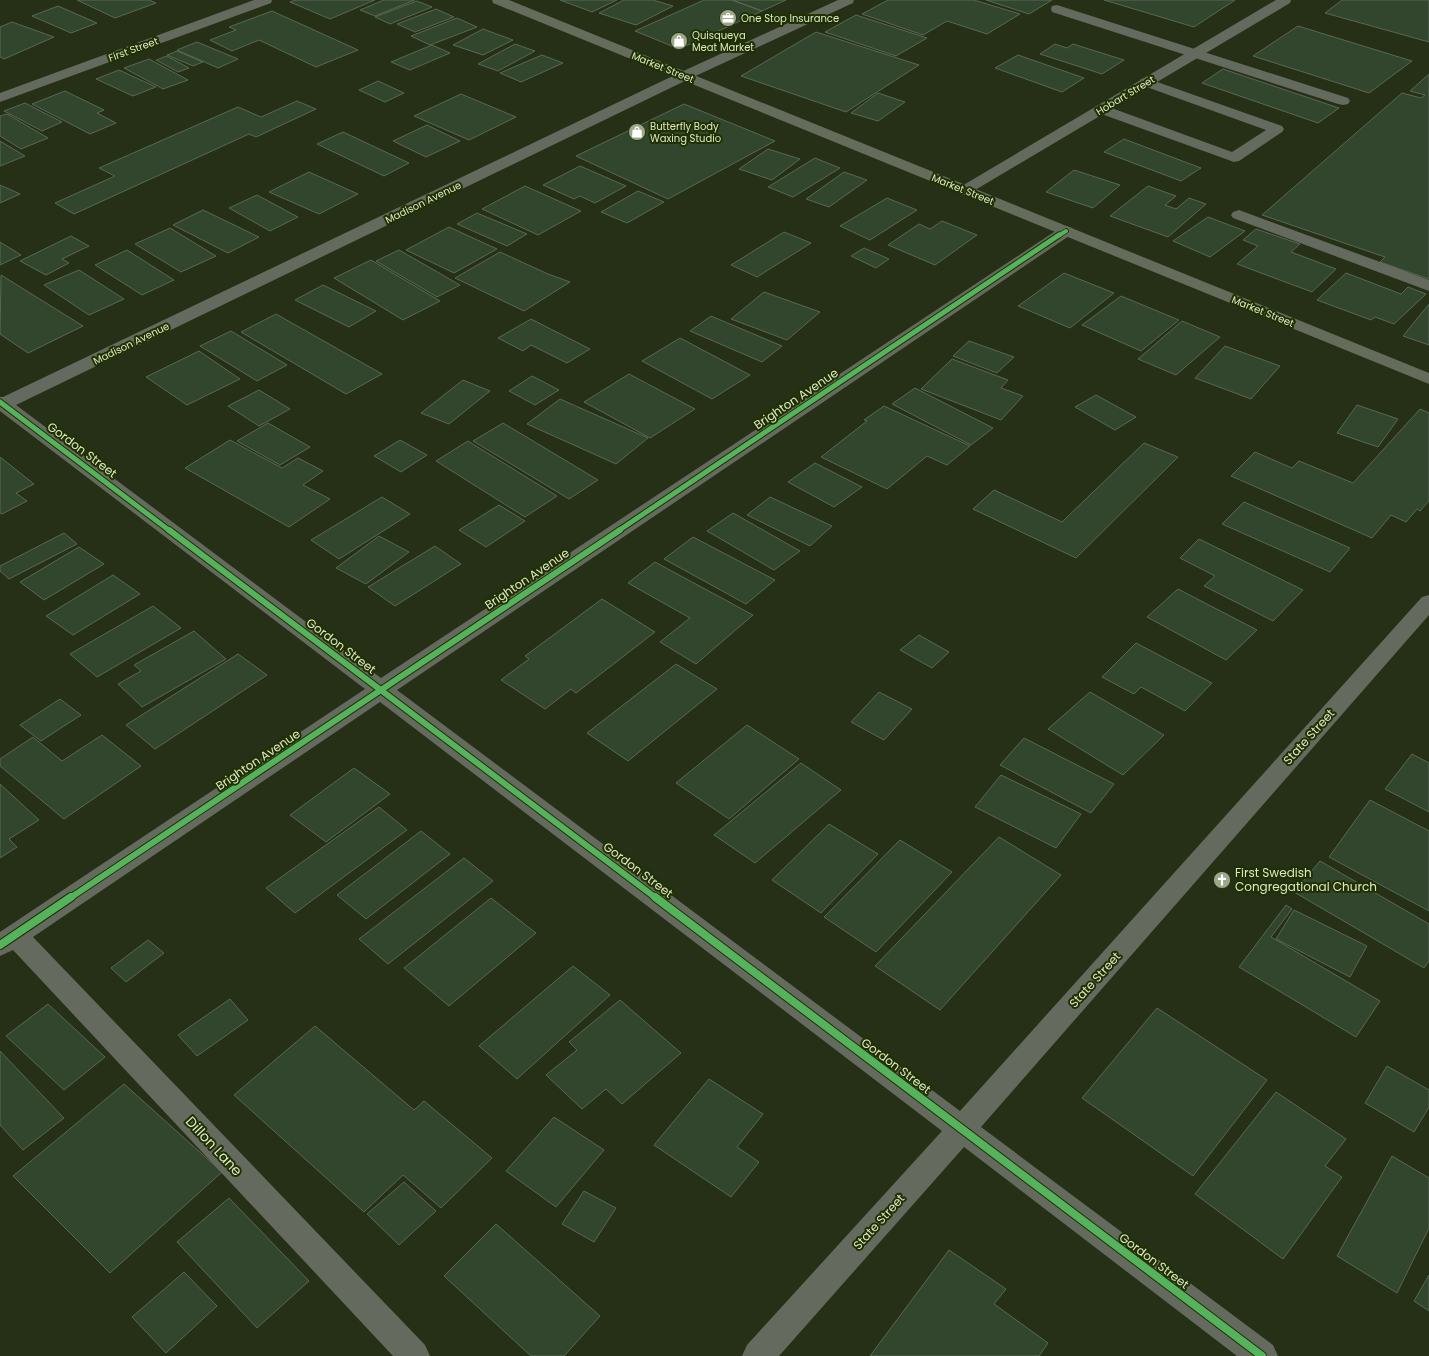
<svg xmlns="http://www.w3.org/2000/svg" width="1429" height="1356" font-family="Poppins,sans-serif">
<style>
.building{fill:#32462e;stroke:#596853}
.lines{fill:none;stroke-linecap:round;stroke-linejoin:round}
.lane{fill:#656a5e;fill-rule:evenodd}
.street{fill:#656a5e;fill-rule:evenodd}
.secondary{fill:#656c5c;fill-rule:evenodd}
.cycleway-far3-casing{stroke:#203000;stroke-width:5.5}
.cycleway-far2-casing{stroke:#203000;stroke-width:7}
.cycleway-far1-casing{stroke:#203000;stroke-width:8}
.cycleway-casing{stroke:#203000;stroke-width:10}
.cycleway-far3{stroke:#56b35d;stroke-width:4}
.cycleway-far2{stroke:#56b35d;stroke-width:5}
.cycleway-far1{stroke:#56b35d;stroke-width:6}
.cycleway{stroke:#56b35d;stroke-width:8}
.labels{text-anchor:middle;stroke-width:4;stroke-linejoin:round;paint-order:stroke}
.far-poi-label{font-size:10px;fill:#dae8c8;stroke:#203000;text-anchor:start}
.far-street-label{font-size:10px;fill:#dae8c8;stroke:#203000}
.street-label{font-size:12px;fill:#dae8c8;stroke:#203000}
.poi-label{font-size:12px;fill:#dae8c8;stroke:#203000;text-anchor:start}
.near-street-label{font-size:14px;fill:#dae8c8;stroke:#203000}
</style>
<rect width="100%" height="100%" fill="#263016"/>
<!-- building -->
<path class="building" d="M77 0H149L156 3 115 18Z
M296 0H375L330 19 290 2Z
M384 0H415L375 16 360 10Z
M560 0H617L592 12Z
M624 0H653L673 6 636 25 599 13Z
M704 0H732L762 11 679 49 635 31Z
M732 0H786L762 11Z
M888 0H974L1020 14 987 34 947 21 923 35 862 14Z
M986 0H1052L1029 14Z
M1104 0H1235L1194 27Z
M1342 0H1429V42L1325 13Z
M417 1 432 7 390 24 375 17Z
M58 6 97 23 71 33 32 16Z
M436 9 454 17 415 32 397 24Z
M272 11 358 50 316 67 259 40 232 51 210 40 236 30 229 27Z
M856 15 927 38 896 56 825 32Z
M457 18 477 27 430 45 411 36Z
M12 22 54 37 4 59 0 57V27Z
M1298 26 1412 61 1369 93 1253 56Z
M483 29 513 40 483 55 453 45Z
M816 32 919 65 846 112 741 76Z
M197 42 238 59 218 68 177 50Z
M515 44 535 51 498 71 478 64Z
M1055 44 1067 48 1073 44 1124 60 1102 74 1040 54Z
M432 45 450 53 410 70 391 62Z
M177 51 203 62 193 66 167 55Z
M542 55 563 63 521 82 500 73Z
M1018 55 1084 78 1062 92 995 68Z
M167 56 189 68 178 72 156 60Z
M149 59 188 80 163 89 124 68Z
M1223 69 1339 108 1318 123 1202 83Z
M119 70 156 87 133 96 96 79Z
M1429 74V279L1380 262 1385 257 1262 215 1402 93 1421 98 1425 95 1410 91Z
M378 81 404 93 385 102 359 90Z
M65 91 104 110 97 113 116 123 90 134 32 104Z
M878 93 905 102 878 121 851 113Z
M461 94 516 117 469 140 414 116Z
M297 101 316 109 256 137 249 134 74 214 55 203 115 176 99 168 238 107 261 117Z
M25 103 62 122 42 131 4 111Z
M684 104 775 141 668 199 576 156Z
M7 114 48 138 21 149 0 136V116Z
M427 125 460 141 426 157 393 141Z
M343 132 409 163 384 176 317 144Z
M1124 139 1201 168 1181 181 1104 152Z
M0 141 25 156 0 166Z
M768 149 800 159 772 180 739 169Z
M815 158 840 168 793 197 768 187Z
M580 166 626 186 595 203 580 196 574 199 543 185Z
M1074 170 1120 185 1093 208 1046 192Z
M309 172 358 194 319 214 269 192Z
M844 172 867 180 829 207 806 199Z
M0 185 20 194 0 203Z
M525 186 581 211 538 235 482 209Z
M1148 186 1176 196 1165 205 1176 209 1189 198 1206 204 1168 237 1110 216Z
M638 191 664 202 627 223 601 212Z
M257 195 298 217 270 231 229 208Z
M887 198 917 210 870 240 840 226Z
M203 210 259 237 228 253 173 225Z
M477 213 527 234 507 246 457 224Z
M1208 217 1245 231 1210 257 1173 241Z
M942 221 977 235 935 265 888 245 919 224 930 229Z
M449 227 497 249 454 273 406 250Z
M170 228 216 256 181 272 135 244Z
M1256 229 1300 244 1291 252 1336 269 1312 292 1237 264 1258 246 1243 240Z
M784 232 811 243 757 277 731 265Z
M71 236 89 246 62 259 69 263 46 275 20 261Z
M0 242 21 255 0 265Z
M864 248 889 259 876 268 851 256Z
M127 250 174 280 142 295 95 265Z
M399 250 460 285 437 297 376 261Z
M500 252 548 274 570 282 524 311 455 278Z
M371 260 440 301 403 320 334 278Z
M79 270 124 299 89 315 44 285Z
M1064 273 1114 293 1070 328 1018 306Z
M1346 273 1401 294 1408 287 1426 294 1394 324 1375 317 1371 320 1317 300Z
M1 275 83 326 28 353 0 334Z
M323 285 376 311 349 327 295 300Z
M764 292 820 312 787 340 731 319Z
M1121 296 1179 320 1141 351 1082 325Z
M1429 304V345L1403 336Z
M276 314 382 374 346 394 241 332Z
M711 316 782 346 762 362 690 331Z
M531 319 590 349 567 363 531 345 523 351 498 338Z
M1182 321 1220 337 1176 375 1138 359Z
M231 331 287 365 257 381 200 346Z
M680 338 750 375 712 399 642 361Z
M969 341 1014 357 997 373 953 356Z
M1225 346 1280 366 1251 399 1195 378Z
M199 351 240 379 187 405 146 377Z
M952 359 1008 380 1001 388 1023 396 1001 420 921 389Z
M629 374 695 409 650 438 584 402Z
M532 376 559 390 535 405 509 391Z
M463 380 490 391 449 424 421 413Z
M915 388 993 428 971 445 892 404Z
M259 390 290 409 259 426 228 406Z
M1096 395 1136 417 1115 430 1075 407Z
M560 399 648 438 616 464 527 424Z
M1357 405 1398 419 1378 447 1337 433Z
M884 406 970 446 947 465 927 456 887 489 821 457 867 421 864 420Z
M1420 409 1429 413V501L1420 511 1417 509 1406 522 1391 515 1372 538 1231 476 1255 452 1292 468 1299 461 1353 483Z
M268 423 310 447 280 465 237 441Z
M503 423 598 480 569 499 473 441Z
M230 440 282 468 298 458 323 471 303 485 330 499 289 527 185 468Z
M400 440 427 455 401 472 374 456Z
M468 441 557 496 525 517 436 461Z
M1144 443 1178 457 1076 558 973 509 994 490 1062 522Z
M0 457 34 484 16 493 27 501 2 514 0 513Z
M815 463 862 487 834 507 788 482Z
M382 497 410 514 339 559 311 540Z
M770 497 832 526 810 546 747 515Z
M1244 502 1350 548 1330 572 1222 524Z
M499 505 525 521 486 547 459 530Z
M733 513 800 551 774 570 707 531Z
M64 533 77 544 9 579 0 571V566Z
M379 536 409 552 366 584 336 568Z
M693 537 775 580 746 604 664 559Z
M1199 539 1303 590 1273 621 1204 586 1215 576 1180 558Z
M435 546 461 564 395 606 368 587Z
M79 547 104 564 44 600 20 582Z
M655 562 753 615 696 664 660 642 690 618 628 583Z
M113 575 140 594 73 635 46 616Z
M1178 589 1257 630 1226 660 1147 617Z
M602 599 655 632 576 693 571 689 545 709 501 680 529 659 525 656Z
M153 606 181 628 97 677 70 654Z
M194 631 226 659 142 707 118 684 141 671 134 665Z
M919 635 949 652 932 668 900 650Z
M1136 643 1212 683 1185 711 1141 687 1134 694 1102 677Z
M238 654 267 675 155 749 126 725Z
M676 664 717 689 628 761 587 733Z
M879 692 912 709 884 740 851 722Z
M1090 692 1164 735 1123 775 1048 729Z
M60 699 81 715 41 741 20 725Z
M747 725 799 759 729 819 676 783Z
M102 735 141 766 64 819 0 766V759L33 737 62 761Z
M1024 738 1114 784 1091 813 1000 765Z
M1412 754 1429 763V812L1385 789Z
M801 763 841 790 755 863 714 835Z
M354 768 390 794 326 842 290 815Z
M1001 775 1081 814 1056 848 975 807Z
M0 784 39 820 9 839 17 847 0 858Z
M1370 800 1429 831V911L1329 857Z
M379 807 407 830 295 913 266 888Z
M829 824 878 854 821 913 772 880Z
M421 831 450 854 366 919 337 895Z
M999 837 1061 875 940 1010 875 966Z
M900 840 952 872 876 952 824 917Z
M464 858 493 881 388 964 359 939Z
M1320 861 1429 924V961L1424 968 1294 892Z
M491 898 536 933 449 1006 404 968Z
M1286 905 1292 909 1271 937 1380 1001 1356 1037 1239 967Z
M1294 910 1367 946 1350 977 1276 939Z
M148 940 164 953 126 982 111 968Z
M573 966 610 995 517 1079 479 1046Z
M230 999 248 1020 197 1056 178 1035Z
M620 1000 681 1053 622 1104 606 1089 582 1109 546 1075 577 1050 569 1042Z
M48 1004 105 1057 64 1090 6 1036Z
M1157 1008 1267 1080 1193 1176 1082 1098Z
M315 1026 414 1110 424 1101 492 1158 441 1208 403 1175 364 1212 234 1095Z
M0 1051 64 1118 23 1150 0 1125Z
M1387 1066 1429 1090V1107L1414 1132 1365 1103Z
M709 1079 763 1114 737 1147 759 1162 731 1197 654 1145Z
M124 1084 222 1172 110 1273 13 1176Z
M1276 1092 1346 1139 1325 1166 1342 1177 1283 1259 1195 1194Z
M554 1117 604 1150 556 1207 506 1171Z
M1392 1156 1429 1178V1228L1397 1293 1337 1256Z
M404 1182 436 1211 399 1245 367 1214Z
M584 1191 616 1208 594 1242 562 1224Z
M229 1198 309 1281 257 1328 177 1242Z
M496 1224 600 1316 564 1356H531L444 1276Z
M949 1250 1006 1289 994 1304 1048 1343 1039 1356H870Z
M184 1272 217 1306 166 1353 132 1317Z
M1429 1275V1311L1414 1301Z"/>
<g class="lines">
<!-- lane -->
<path class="lane" d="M1057 5 1348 98 1350 101 1348 104 1343 105 1338 104 1052 12 1051 9 1052 6Z
M1146 78 1282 126 1284 129 1282 132 1239 161 1234 162 1096 112 1094 109 1096 106 1101 105 1106 106 1232 152 1266 130 1141 85 1139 82 1141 79Z
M1239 210 1429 280V291L1233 218 1231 215 1233 212Z"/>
<!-- street -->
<path class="street" d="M254 0H272L271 3 0 102V93Z
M838 0H854L853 3 689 79 16 405 381 678 1060 228 1066 226 1072 228 1074 231 1072 234 397 690 960 1111 1422 597 1429 595V615L981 1127 1273 1345 1278 1356H1237L964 1147 779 1356H742L747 1345 942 1131 380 702 33 937 425 1345 430 1356H393L13 950 0 956V932L365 689 0 411V397H3L679 73Z
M1276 0H1291L1290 3 970 193 965 195 960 193 957 190 960 187Z"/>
<!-- secondary -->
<path class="secondary" d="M492 0H509L1429 373V384L493 3Z"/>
<!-- cycleway-far3 casing -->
<g class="cycleway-far3-casing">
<path id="cycleway-far3" d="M1058 236 1066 231"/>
</g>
<!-- cycleway-far2 casing -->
<g class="cycleway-far2-casing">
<path id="cycleway-far2" d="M0 402 170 531
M618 531 1059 235"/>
</g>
<!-- cycleway-far1 casing -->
<g class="cycleway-far1-casing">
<path id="cycleway-far1" d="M169 530 656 898
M70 898 620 530"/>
</g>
<!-- cycleway casing -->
<g class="cycleway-casing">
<path id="cycleway" d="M655 897 1262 1356
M0 945 71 897"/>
</g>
<!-- cycleway-far3 -->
<use href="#cycleway-far3" class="cycleway-far3"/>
<!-- cycleway-far2 -->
<use href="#cycleway-far2" class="cycleway-far2"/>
<!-- cycleway-far1 -->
<use href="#cycleway-far1" class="cycleway-far1"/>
<!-- cycleway -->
<use href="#cycleway" class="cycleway"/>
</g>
<!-- icons -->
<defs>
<g id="office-disc" transform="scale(0.9)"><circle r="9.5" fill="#9ba88a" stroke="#203000"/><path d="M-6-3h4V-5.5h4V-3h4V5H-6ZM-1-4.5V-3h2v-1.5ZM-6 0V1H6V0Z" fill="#fff"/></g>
<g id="shop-disc" transform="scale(0.9)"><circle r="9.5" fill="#9ba88a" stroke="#203000"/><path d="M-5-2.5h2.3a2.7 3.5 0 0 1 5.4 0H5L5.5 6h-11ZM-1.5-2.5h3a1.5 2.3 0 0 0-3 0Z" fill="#fff"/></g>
<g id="church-disc" transform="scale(0.9)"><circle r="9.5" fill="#9ba88a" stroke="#203000"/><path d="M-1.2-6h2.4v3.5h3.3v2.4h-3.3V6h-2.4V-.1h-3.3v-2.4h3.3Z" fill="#fff"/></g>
</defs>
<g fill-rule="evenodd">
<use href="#office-disc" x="728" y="18"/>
<use href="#shop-disc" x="679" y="41"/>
<use href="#shop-disc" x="637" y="132"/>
<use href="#church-disc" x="1222" y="880"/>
</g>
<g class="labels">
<!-- far-poi labels -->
<g class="far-poi-label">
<text x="741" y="22">One Stop Insurance</text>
<text x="692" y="39">Quisqueya<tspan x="692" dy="12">Meat Market</tspan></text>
<text x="650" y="130">Butterfly Body<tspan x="650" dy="12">Waxing Studio</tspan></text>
</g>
<!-- far-street labels -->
<g class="far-street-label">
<text transform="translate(133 49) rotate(-20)" y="4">First Street</text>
<text transform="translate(663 67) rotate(22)" y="4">Market Street</text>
<text transform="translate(1125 95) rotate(-31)" y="4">Hobart Street</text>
<text transform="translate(963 189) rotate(22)" y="4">Market Street</text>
<text transform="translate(423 202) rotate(-26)" y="4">Madison Avenue</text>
<text transform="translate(1263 311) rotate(22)" y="4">Market Street</text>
<text transform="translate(131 343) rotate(-26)" y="4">Madison Avenue</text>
</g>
<!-- street labels -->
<g class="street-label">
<text transform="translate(796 399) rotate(-34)" y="4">Brighton Avenue</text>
<text transform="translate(82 450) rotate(37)" y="4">Gordon Street</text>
<text transform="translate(527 579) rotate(-34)" y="4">Brighton Avenue</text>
<text transform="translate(341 646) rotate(37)" y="4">Gordon Street</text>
<text transform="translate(1309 737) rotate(-48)" y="4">State Street</text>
<text transform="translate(258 760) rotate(-34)" y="4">Brighton Avenue</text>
<text transform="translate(638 870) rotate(37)" y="4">Gordon Street</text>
<text transform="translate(1095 980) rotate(-48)" y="4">State Street</text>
<text transform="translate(896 1066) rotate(37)" y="4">Gordon Street</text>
<text transform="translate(879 1222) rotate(-48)" y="4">State Street</text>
<text transform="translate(1154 1261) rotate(37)" y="4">Gordon Street</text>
</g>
<!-- poi labels -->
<g class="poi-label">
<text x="1235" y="877">First Swedish<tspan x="1235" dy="14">Congregational Church</tspan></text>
</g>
<!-- near-street labels -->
<g class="near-street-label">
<text transform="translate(214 1146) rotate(47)" y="5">Dillon Lane</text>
</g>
</g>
</svg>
